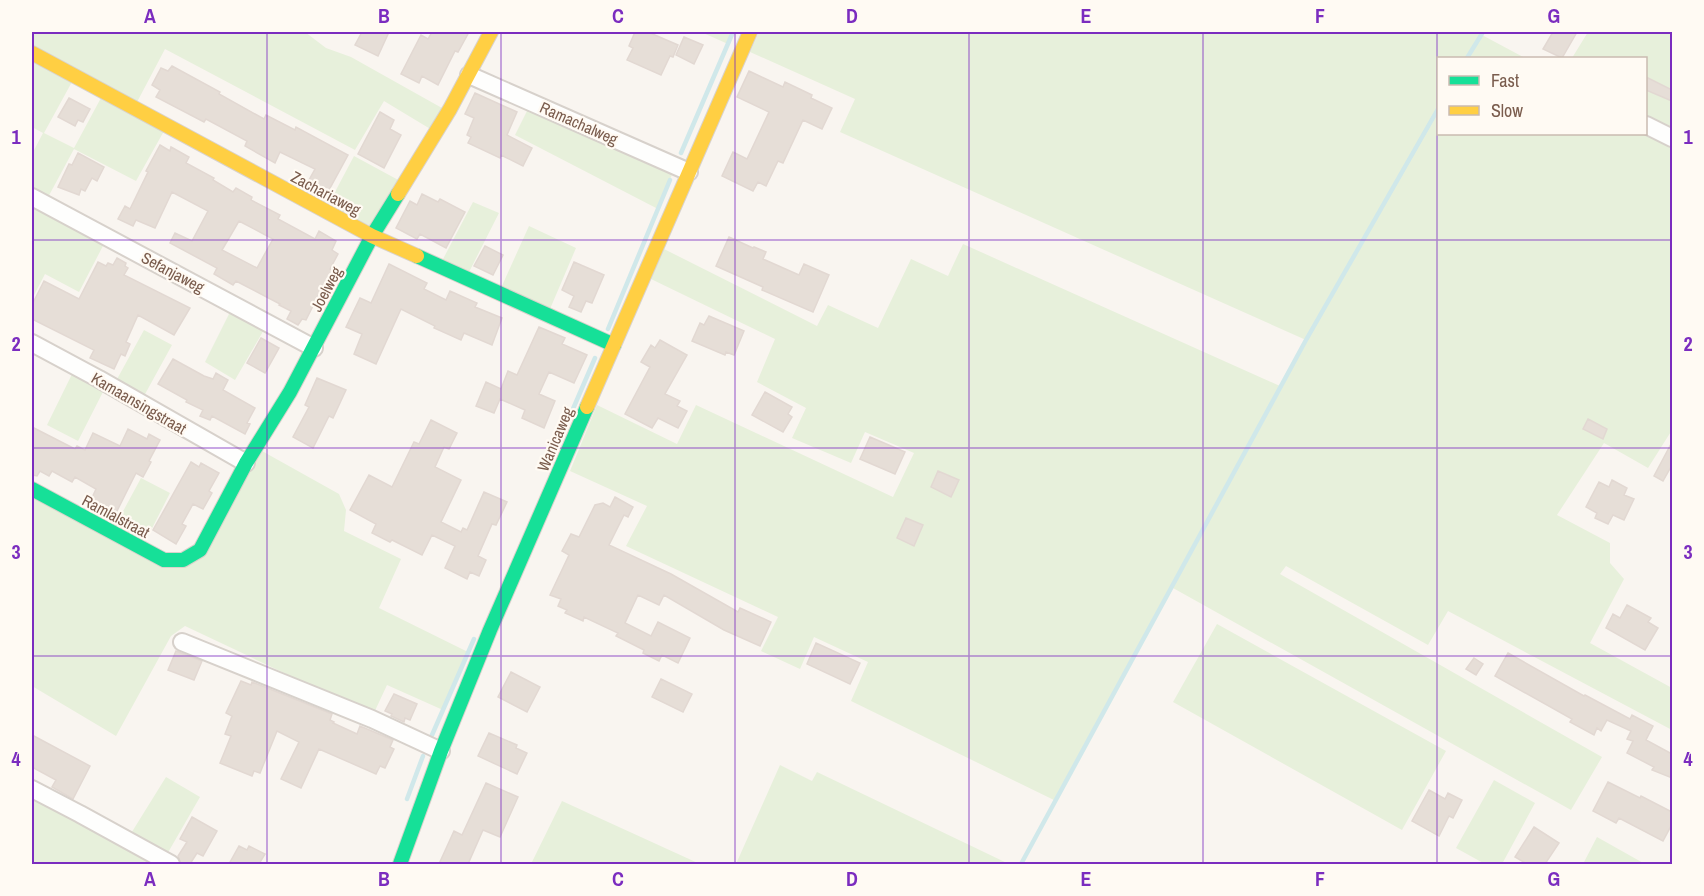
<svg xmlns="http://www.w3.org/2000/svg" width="1704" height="896" font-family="'Archivo Narrow',sans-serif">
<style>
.green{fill:#e7f0db}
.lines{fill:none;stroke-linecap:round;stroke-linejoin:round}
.stream{stroke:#d0e8ea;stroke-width:4.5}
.building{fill:#e6ded7;stroke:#e2d8d2;stroke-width:1.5;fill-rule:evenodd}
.street-casing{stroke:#d7d1cb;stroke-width:20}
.fast-casing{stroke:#d9d2cb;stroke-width:16}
.slow-casing{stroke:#d9d2cb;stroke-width:16}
.street{stroke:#fefefd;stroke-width:16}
.fast{stroke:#16e098;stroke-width:14}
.slow{stroke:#ffcf43;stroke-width:14}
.grid{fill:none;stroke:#7b2cbf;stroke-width:1.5;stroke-opacity:0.55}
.labels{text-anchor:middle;stroke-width:4.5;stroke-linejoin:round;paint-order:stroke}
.street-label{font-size:16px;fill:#7a5c4d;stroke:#fffaf3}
.neatline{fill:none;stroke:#7b2cbf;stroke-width:2}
.grid-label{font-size:20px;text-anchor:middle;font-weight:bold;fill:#7b2cbf}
</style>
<rect width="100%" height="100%" fill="#f9f5f0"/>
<!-- green -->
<path class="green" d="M32 32H305L326 48 351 57 442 108 432 130 384 101 355 150 165 49 136 104 32 48Z
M701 32H733L728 44Z
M759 32H1483L1482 35 1525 58H1438V134H1646V58H1572L1588 32H1672V430L1648 468 1604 443 1557 515 1610 543V563L1624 579 1590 643 1672 688V730L1448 611 1428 645 1286 566 1280 574 1602 757 1571 810 1173 588 1056 801 851 701 868 662 814 637 800 669 761 651 778 617 626 546 647 506 570 471 597 405 677 444 696 405 893 497 914 453 865 432 851 463 792 438 806 408 757 382 775 339 651 279 664 249 817 326 828 305 878 328 911 259 948 276 963 244 1280 386 1306 340 840 132 855 99 750 52Z
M32 58 73 80 44 133 74 148 102 96 164 131 136 181 74 149 46 201 32 193V154L43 133 32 127Z
M529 107 673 172 658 209 515 135Z
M354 156 402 182 373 227 327 207Z
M32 202 105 242 79 292 45 274 32 299Z
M473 202 499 213 468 274 442 261Z
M529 226 576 248 550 309 501 288Z
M231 310 265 328 235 380 205 362Z
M144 330 172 345 144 396 116 381Z
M75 368 106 386 78 441 47 425Z
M262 451 339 494 346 510 344 531 401 559 379 608 468 652 443 710 387 685 373 715 185 626 171 636 116 736 32 686V497L186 567Z
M141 478 170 493 144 544 114 528Z
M1217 624 1446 751 1402 830 1173 702Z
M780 765 812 781 817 772 1009 864H736Z
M166 777 200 797 166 856 130 835Z
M1494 780 1535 803 1502 864H1485L1456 848Z
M32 797 158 864H32Z
M562 801 700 864H531Z
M1597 837 1645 864H1583Z"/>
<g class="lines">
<!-- stream -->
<path class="stream" d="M1467 58 1483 32
M681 153 733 32
M608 329 670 180
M563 432 595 358
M432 735 474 639
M407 799 423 756
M1021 864 1306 340 1438 109"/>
</g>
<!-- building -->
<path class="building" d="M362 32H389L378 56 355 45Z
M432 32H469L458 52 455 51 438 85 422 76 419 83 401 74 421 35 428 39Z
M635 32H648L678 45 673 57 670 56 661 75 627 60 633 48 629 46Z
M1553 32H1577L1562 58 1543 49Z
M684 37 703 45 694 64 676 55Z
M172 66 220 92 219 94 264 119 266 115 295 130 296 127 348 155 329 190 309 180 315 169 280 152 275 163 245 146 247 141 206 119 204 122 156 97 160 90 152 85 161 68 168 71Z
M749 71 783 87 785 82 812 95 811 98 832 108 822 129 803 120 783 163 778 161 766 186 758 182 753 191 722 176 733 152 747 159 769 112 737 97Z
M1646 77 1672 90V101L1646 90Z
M475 93 517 112 507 135 532 148 523 166 501 155 500 158 468 143 471 137 467 135 474 118 465 114Z
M69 98 90 109 83 122 78 120 75 126 58 117Z
M380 112 394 120 390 129 401 135 384 168 358 154Z
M160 145 170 151 171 147 189 157 186 163 214 178 213 180 233 192 236 188 252 197 251 200 280 215 278 219 315 239 319 231 336 241 332 250 338 254 330 269 334 272 329 282 326 280 306 320 302 319 298 325 287 319 291 311 279 305 280 304 236 281 233 285 214 274 217 268 170 243 175 233 192 241 208 211 172 192 155 228 136 220 133 226 118 219 125 206 130 209 148 172 146 171ZM239 221 273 239 257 268 222 250Z
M78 153 104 167 97 181 92 178 85 191 81 189 79 195 58 187 69 164 72 165Z
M422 194 438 202 440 199 465 212 446 248 420 234 417 239 396 228 410 201 417 205Z
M729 237 753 248 754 247 766 252 763 259 799 275 804 264 829 275 813 312 762 290 763 287 716 266Z
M485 246 503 255 493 275 474 266Z
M117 258 126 263 125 266 128 268 124 275 190 308 174 335 138 315 126 342 130 344 125 356 121 354 114 369 90 358 94 350 32 319V305L44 281 79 299 98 262 106 266 108 263 113 265Z
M574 262 604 275 592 303 586 301 581 312 569 307 574 296 562 290Z
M389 264 427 283 424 289 446 300 450 291 477 303 475 307 502 318 492 345 464 333 461 340 434 328 435 326 401 309 376 364 354 354 362 334 346 327 360 298 371 303Z
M709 316 744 331 734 355 726 352 725 355 692 341 700 323 704 325Z
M539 327 565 338 562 344 587 355 574 383 549 372 539 394 555 401 544 428 522 418 525 410 500 399 494 413 476 406 486 382 501 389 508 371 517 375Z
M261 338 279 348 265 373 247 363Z
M660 340 687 355 665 394 680 401 677 406 687 411 678 428 658 418 652 428 625 414 650 367 641 362 651 345 655 348Z
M173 359 204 376 213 379 216 373 228 380 223 390 255 408 247 423 250 424 245 434 212 416 210 420 200 416 203 410 186 402 187 400 158 384Z
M317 378 346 390 333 418 329 416 313 448 293 437 309 407 305 405Z
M765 392 792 407 788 414 792 417 783 432 752 415Z
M1588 419 1607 429 1603 439 1583 429Z
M431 420 457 433 449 449 444 447 435 467 461 480 441 522 461 532 463 528 467 530 484 492 507 502 496 525 492 524 478 556 486 560 479 576 470 572 467 579 445 568 455 546 432 535 422 555 392 540 390 542 372 533 376 524 350 510 369 475 392 487 414 442 419 444Z
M32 427 75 449 77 446 85 450 93 433 120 446 128 429 147 439 149 434 160 440 149 461 151 462 143 477 136 473 116 513 91 500 96 489 75 477 72 482 52 471 49 476 40 471 37 476 32 475Z
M870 437 905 452 895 474 860 459Z
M1672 442V465L1663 481 1654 476Z
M191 462 199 467 201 463 219 473 209 491 212 493 203 509 193 504 182 524 186 526 176 544 153 530Z
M938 471 959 480 951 497 931 487Z
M1612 480 1627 488 1624 495 1634 499 1624 520 1613 515 1608 524 1595 518 1597 513 1586 507 1599 482 1609 487Z
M615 497 633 507 628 517 624 515 609 545 671 574 738 612 740 608 771 622 760 646 724 630 664 595 659 605 638 595 625 623 651 636 658 622 690 638 678 663 662 655 659 661 643 653 644 650 616 636 618 633 584 617 583 621 565 613 567 610 558 606 561 599 550 595 569 555 562 551 571 534 579 537 595 505 603 503 610 507Z
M906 518 923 525 914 546 897 538Z
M1627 605 1651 618 1648 622 1658 628 1645 650 1606 628 1613 614 1620 618Z
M816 643 860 663 850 684 807 664Z
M176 651 202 661 194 680 168 670Z
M1508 653 1584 696 1585 695 1630 719 1632 715 1653 726 1646 740 1672 754V778L1652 770 1654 767 1627 753 1633 741 1627 739 1631 731 1607 720 1601 731 1597 728 1594 735 1570 722 1572 719 1495 676Z
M1474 658 1483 664 1476 675 1466 669Z
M511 672 540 687 527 712 498 697Z
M661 679 692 694 683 712 652 697Z
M241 681 251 685 252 682 332 714 330 720 334 722 333 723 357 734 360 726 393 740 390 747 394 749 385 768 380 766 376 774 319 749 301 788 281 779 299 742 277 731 260 773 254 771 252 776 220 763 231 736 225 734 232 716 226 713Z
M394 694 417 704 410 720 405 718 404 722 391 716 392 714 385 711Z
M489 733 517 745 516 748 527 753 517 774 478 756Z
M32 735 90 766 73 799 52 787 56 780 32 767Z
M1608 782 1640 798 1641 796 1672 812V824L1663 841 1619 818 1616 823 1593 811Z
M486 783 518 797 500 837 483 830 468 864H439L454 831 462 835Z
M1429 790 1445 799 1448 793 1462 800 1453 818 1449 816 1439 836 1412 821Z
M192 817 217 831 203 856 197 853 190 864H181L178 856 187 842 180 839Z
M1534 827 1559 843 1545 864H1527L1515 857Z
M239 846 247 850 249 846 265 854 259 864H229Z"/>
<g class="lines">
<!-- street casing -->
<g class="street-casing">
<path id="street" d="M469 75 689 172
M1646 125 1672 138
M32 197 314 348
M32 343 99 379 246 463
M182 642 372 719 441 751
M32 789 80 814 171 864"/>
</g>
<!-- fast casing -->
<g class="fast-casing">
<path id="fast" d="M417 256 614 345
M32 489 164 560H183L200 550 246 463 290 392 372 236 398 194
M400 864 441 751 490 630 587 407"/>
</g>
<!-- slow casing -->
<g class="slow-casing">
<path id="slow" d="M32 53 372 236 417 256
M398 194 450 109 491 32
M587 407 750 32"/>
</g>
<!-- street -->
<use href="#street" class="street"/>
<!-- fast -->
<use href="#fast" class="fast"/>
<!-- slow -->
<use href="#slow" class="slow"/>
</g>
<!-- grid -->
<path class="grid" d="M267 32V864M501 32V864M735 32V864M969 32V864M1203 32V864M1437 32V864M32 240H1672M32 448H1672M32 656H1672"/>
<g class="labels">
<!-- street labels -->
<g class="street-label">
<text transform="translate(579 123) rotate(24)" y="6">Ramachalweg</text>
<text transform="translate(326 193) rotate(28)" y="6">Zachariaweg</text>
<text transform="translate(173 272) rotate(28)" y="6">Sefanjaweg</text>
<text transform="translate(326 289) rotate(-62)" y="6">Joelweg</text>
<text transform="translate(139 403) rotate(30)" y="6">Kamaansingstraat</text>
<text transform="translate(555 439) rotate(-67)" y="6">Wanicaweg</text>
<text transform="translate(116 516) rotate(28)" y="6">Ramlalstraat</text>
</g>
</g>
<!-- border -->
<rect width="1704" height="896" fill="none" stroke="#fffaf3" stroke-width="66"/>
<!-- legend -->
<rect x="1437" y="57" width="210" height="78" fill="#fffaf3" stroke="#cabbb1" stroke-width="1.5"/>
<rect x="1449" y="76" width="30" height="9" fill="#16e098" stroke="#cabbb1" stroke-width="1.5"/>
<text x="1491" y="87" font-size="18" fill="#7a5c4d">Fast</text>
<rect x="1449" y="106" width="30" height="9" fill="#ffcf43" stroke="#cabbb1" stroke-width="1.5"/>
<text x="1491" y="117" font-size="18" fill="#7a5c4d">Slow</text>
<rect x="33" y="33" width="1638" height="830" class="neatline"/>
<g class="grid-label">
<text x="150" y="23">A</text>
<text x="384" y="23">B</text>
<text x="618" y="23">C</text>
<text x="852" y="23">D</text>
<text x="1086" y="23">E</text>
<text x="1320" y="23">F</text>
<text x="1554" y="23">G</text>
<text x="16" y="144">1</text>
<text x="1688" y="144">1</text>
<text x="16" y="351">2</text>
<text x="1688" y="351">2</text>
<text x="16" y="559">3</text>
<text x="1688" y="559">3</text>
<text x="16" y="766">4</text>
<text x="1688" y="766">4</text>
<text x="150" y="886">A</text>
<text x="384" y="886">B</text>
<text x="618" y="886">C</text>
<text x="852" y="886">D</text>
<text x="1086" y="886">E</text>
<text x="1320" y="886">F</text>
<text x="1554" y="886">G</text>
</g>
</svg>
